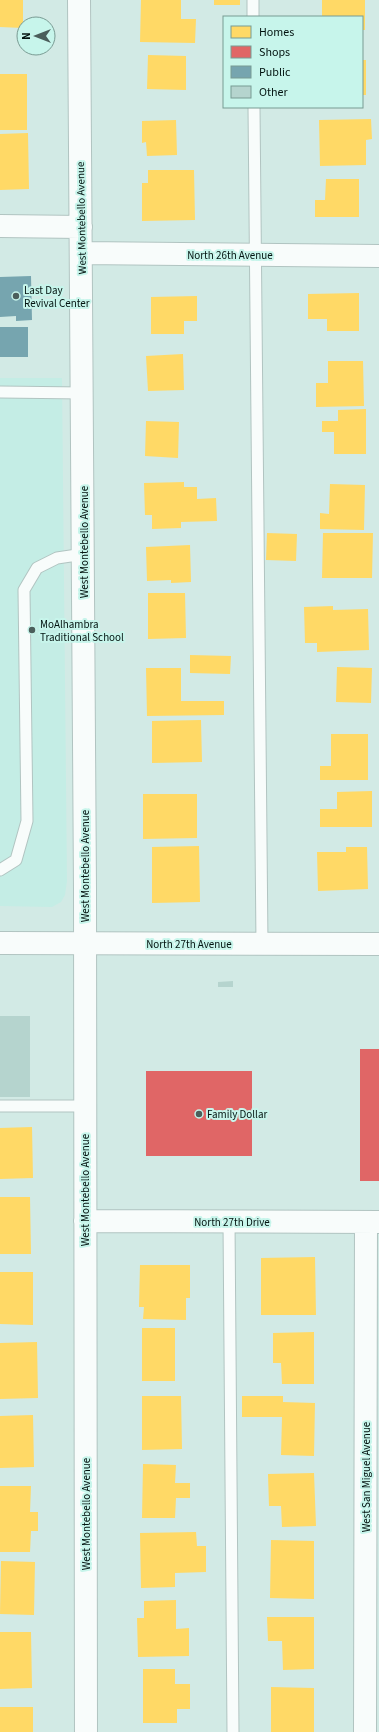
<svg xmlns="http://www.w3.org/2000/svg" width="379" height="1732" font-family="'Source Sans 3',sans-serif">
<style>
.built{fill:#c4ede5}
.homes{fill:#ffd966}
.shops{fill:#e06666}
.public{fill:#76a5af}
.building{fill:#b5d4ce}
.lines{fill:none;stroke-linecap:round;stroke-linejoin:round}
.service-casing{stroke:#b1c4c1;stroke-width:13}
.minor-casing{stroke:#b1c4c1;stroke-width:24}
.secondary-casing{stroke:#b1c4c1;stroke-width:24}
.service{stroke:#f8fcfb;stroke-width:11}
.minor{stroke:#f8fcfb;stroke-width:22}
.secondary{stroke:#f8fcfb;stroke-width:22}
.poi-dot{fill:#4b5e5b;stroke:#c7f5eb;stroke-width:1.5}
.labels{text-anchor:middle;stroke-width:4;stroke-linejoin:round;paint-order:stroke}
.street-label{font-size:11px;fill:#031310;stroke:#c7f5eb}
.poi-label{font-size:11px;fill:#031310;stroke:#c7f5eb;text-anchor:start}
</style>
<rect width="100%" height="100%" fill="#d2eae5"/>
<!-- built -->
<path class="built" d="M0 378H62L67 881 65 895 61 902 52 907 0 906Z"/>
<!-- homes -->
<path class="homes" d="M0 0H23V28L0 27Z
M141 0H181V19H196L195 43 140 42Z
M214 0H240V5H214Z
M322 0H365V30H362V17H322Z
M148 55 186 56V90L147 89Z
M362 60H366V95H362Z
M0 74H27V130H0Z
M371 119 372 139 366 140V165L320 166 319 120Z
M176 120 177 155 147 156 146 142 142 143V121Z
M28 133 29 189 0 190V134Z
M148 170H194L195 220 142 221V183H148Z
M326 179H359V217H315V200H325Z
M359 293V331H327V319H308V294Z
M197 296V321H184V334H151V297Z
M183 354 184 390 148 391 146 356Z
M328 361H363L364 406 316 407V383H328Z
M366 409V454H334V432H322V421H338V410Z
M146 421 179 422 178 458 145 456Z
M184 482V487H197V499L216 498 217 521 181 522V528L152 529V515H145L144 483Z
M330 484 365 485 364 530 320 529V513L329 514Z
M267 533 297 534 296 561 266 560Z
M323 533H373L372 578H322Z
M190 545 191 582 171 583V580L147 581 146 547Z
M148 593H185L186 638 148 639Z
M333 606V610L368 609 369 650 317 652V643H305L304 607Z
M190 655 231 656 230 674 190 673Z
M337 667 372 668 371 703 336 702Z
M146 668H181V701H224V715L147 716Z
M201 720 202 762 152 763V721Z
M331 734H368V780H320V766H331Z
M372 791V827H320V809H337V792Z
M143 794H197V838L143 839Z
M199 846 200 902 152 903V847Z
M346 847H367L368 889 318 891 317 852H346Z
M32 1127 33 1178 0 1179V1128Z
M0 1197H30L31 1254H0Z
M315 1257 316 1315H261V1258Z
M140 1265H190V1298H186V1320L143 1319 144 1307H139Z
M0 1272H33V1325L0 1324Z
M142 1328H175V1381H142Z
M314 1332V1384H282L281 1363H273V1333Z
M37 1342 38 1398 0 1399V1343Z
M142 1396H181L182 1449 142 1450Z
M242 1396H283V1402L315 1403 314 1456 281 1455 282 1417H242Z
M33 1415 34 1467 0 1468V1416Z
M143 1464 176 1465 175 1483H190V1498H176L175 1518H142Z
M314 1473 316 1526 282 1527 281 1506H269L268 1474Z
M0 1486H31L30 1512H38V1531H31L30 1552H0Z
M196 1532 197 1546H206V1572L175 1573V1587L141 1588 140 1533Z
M271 1540 314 1541V1599L270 1598Z
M1 1561 35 1562 34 1615 0 1614Z
M176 1600V1629L189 1628V1656L138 1657 137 1618H144V1601Z
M267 1617H314V1669L283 1670 282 1641H268Z
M0 1632H31L32 1688 0 1689Z
M143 1669H175V1684H190V1709H177V1723H143Z
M271 1687 314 1688V1732H271Z
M0 1707H33V1732H0Z"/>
<!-- shops -->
<path class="shops" d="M360 1049H379V1181H360Z
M146 1071H252V1156H146Z"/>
<!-- public -->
<path class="public" d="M31 276 32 320 16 321V316L0 317V277Z
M0 327H28V357H0Z"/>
<!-- building -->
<path class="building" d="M233 981V987H218V982Z
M0 1016H30V1097H0Z"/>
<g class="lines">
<!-- service casing -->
<g class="service-casing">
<path id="service" d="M253 0V17
M254 107 262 944
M0 392 83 393
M0 870 16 860 27 821 24 590 37 568 57 558 84 554
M0 1106H86
M229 1222 233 1732"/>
</g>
<!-- minor casing -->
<g class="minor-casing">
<path id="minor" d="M79 0 85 890 86 1732
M0 226 81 227
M82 253 379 256
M85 1221 379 1222
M365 1732 366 1222"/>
</g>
<!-- secondary casing -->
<g class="secondary-casing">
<path id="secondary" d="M0 943 379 944"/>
</g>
<!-- service -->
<use href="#service" class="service"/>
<!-- minor -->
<use href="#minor" class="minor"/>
<!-- secondary -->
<use href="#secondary" class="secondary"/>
</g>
<!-- markers -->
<g class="poi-dot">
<circle cx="16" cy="296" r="4"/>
<circle cx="32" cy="630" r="4"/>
<circle cx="199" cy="1114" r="4"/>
</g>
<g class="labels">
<!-- street labels -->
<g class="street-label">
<text transform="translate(81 218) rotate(-91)" y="4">West Montebello Avenue</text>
<text x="230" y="259">North 26th Avenue</text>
<text transform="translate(84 542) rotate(-90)" y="4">West Montebello Avenue</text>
<text transform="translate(85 866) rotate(-90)" y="4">West Montebello Avenue</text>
<text x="189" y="948">North 27th Avenue</text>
<text transform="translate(85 1190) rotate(-90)" y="4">West Montebello Avenue</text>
<text x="232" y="1226">North 27th Drive</text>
<text transform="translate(366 1477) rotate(-90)" y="4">West San Miguel Avenue</text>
<text transform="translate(86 1514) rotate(-90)" y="4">West Montebello Avenue</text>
</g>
<!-- poi labels -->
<g class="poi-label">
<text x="24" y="294">Last Day<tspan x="24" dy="13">Revival Center</tspan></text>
<text x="40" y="628">MoAlhambra<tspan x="40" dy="13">Traditional School</tspan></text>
<text x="207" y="1118">Family Dollar</text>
</g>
</g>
<!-- legend -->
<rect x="223" y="16" width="140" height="92" fill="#c7f5eb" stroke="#799b93"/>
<rect x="231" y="26" width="20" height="12" fill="#ffd966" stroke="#799b93"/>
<text x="259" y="36" font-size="12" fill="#031310">Homes</text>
<rect x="231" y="46" width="20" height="12" fill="#e06666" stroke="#799b93"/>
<text x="259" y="56" font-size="12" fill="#031310">Shops</text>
<rect x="231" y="66" width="20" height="12" fill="#76a5af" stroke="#799b93"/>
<text x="259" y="76" font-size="12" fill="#031310">Public</text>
<rect x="231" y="86" width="20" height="12" fill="#b5d4ce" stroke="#799b93"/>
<text x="259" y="96" font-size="12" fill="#031310">Other</text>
<!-- north arrow -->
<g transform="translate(36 36) rotate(270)"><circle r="19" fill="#c7f5eb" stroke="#799b93"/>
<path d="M0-3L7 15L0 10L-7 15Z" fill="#4b5e5b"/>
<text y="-6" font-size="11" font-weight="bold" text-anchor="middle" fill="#031310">N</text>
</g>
</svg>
